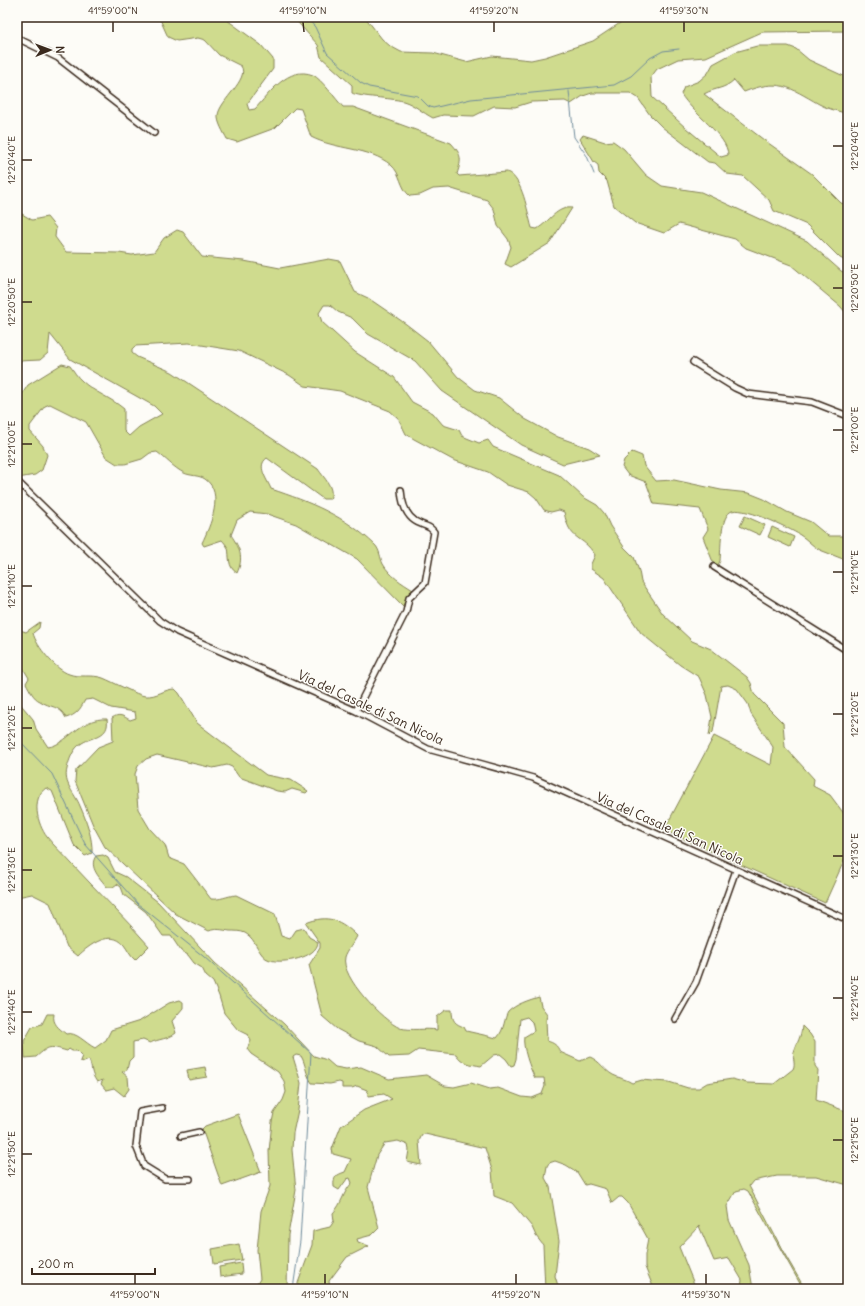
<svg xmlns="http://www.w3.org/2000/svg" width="865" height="1306" font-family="Delius,sans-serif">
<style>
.green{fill:#cfdb8e;stroke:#858256}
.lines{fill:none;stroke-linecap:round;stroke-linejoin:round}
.stream{stroke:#6e8a9b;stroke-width:1}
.minor-casing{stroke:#3b2a1e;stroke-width:8}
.minor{stroke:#fdfcf7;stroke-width:5}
.ticks{fill:none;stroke:#3b2a1e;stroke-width:1.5}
.labels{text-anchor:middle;stroke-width:3;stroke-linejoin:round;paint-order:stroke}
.street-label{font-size:13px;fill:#3b2a1e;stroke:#fdfcf7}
.neatline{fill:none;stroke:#3b2a1e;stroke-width:1.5}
.ticks-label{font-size:10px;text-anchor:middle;fill:#3b2a1e}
</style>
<rect width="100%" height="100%" fill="#fdfcf7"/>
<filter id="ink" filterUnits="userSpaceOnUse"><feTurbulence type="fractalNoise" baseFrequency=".025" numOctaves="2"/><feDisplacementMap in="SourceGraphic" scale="8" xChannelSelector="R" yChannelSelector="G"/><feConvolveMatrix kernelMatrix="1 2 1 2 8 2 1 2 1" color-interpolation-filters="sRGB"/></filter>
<g filter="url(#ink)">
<!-- green -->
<path class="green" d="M159 17H223L261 45 273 59V69L247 104 249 110 255 109C269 94 288 65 313 75 321 79 336 99 343 107H353L451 143C462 155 462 159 457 174L459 176 507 172C523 179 527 211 532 228L537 229C549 222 557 206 572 208L550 243 511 267 505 264 511 247 508 239 498 226 494 209 487 200 449 188 433 189 420 195 410 196C400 188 401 173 391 165 369 147 336 150 311 137L301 109 295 108 275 128 237 142 227 139C224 133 217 122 218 115 220 100 250 79 241 66L219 55 205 40 198 38 177 41 168 37Z
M293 17H365L382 39 390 46 401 52 433 53 466 62 492 56 531 60 545 57 593 41 629 17H848V31L762 32 706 57 678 59 657 69 651 77 652 97 686 128 721 157 728 155C728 136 692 113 681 94L684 87 699 81 708 73 713 64 735 52 757 46H788L796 49 809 60 848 78V114C839 111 827 109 819 104 789 87 779 78 744 92L734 80C723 90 717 87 704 94L764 140 812 174 841 203 848 205V262L840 258 807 225 774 211 769 200 743 176 727 174 715 163 708 162 662 127 650 115 638 98 630 93H592L583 96 571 104 565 101 531 102 515 107 494 106 474 116 443 115 433 118C423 113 414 104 403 101 391 98 359 97 352 93V85L321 57 318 45Z
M583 135 605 142 613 141 624 149 646 175 662 186 701 192 807 241 841 271 848 274V315L840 306 791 265 746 248 735 239 679 224 664 233 635 223 614 206 607 181 599 173 598 165 594 162 580 139Z
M17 211 32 220 47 217 56 228 55 237 66 252 119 253 132 255 154 252 164 238 177 230 183 232 202 257 244 261 280 268 329 259 340 261 355 292 368 298 406 324 428 341 458 377 475 390 499 398 525 419 558 437 589 448 600 455 563 464 521 445 442 391 415 361 368 334 352 318 338 312 330 305H324L319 313 322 322 355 352 394 377 412 402 433 413 443 425 459 430 462 436 479 443 488 440 493 447 559 475 583 497 597 505 604 513 610 526 624 547 634 557 639 571 641 582 663 614 692 641 711 649 747 677 751 683 754 694 783 723 785 747 814 779 813 786 830 795 848 819V852L825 903 664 830 714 736 771 765 773 747 751 714 748 704 737 689 728 685 721 686 713 732 709 736 712 717 707 695 699 677 680 665 641 633 604 578 591 569V564L595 555C582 534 570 543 564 512L559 510 551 512 544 510 536 498 529 492 507 485 488 472 453 460 414 439 406 434 398 418 390 411 340 391 305 386 289 375 239 351 189 343 135 346 132 349V353L137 357 172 372 318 469C324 478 335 488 330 499H323L267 458C256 466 267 479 271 489 310 502 345 516 375 545 380 550 380 558 383 564 390 576 402 583 413 590L407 597 403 606 357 559 296 524 267 514 250 512 237 520 231 535C240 548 244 558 237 573 227 567 230 556 228 548 227 546 224 542 222 540L204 546 202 543C210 526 225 493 205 479 199 475 190 476 184 473 174 468 165 458 157 452L150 453 142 459 125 464H117L106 457 86 422 50 404 45 406 30 426V431L43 446 47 455 42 470 35 475 18 478 17 402 28 385 62 364 70 366C74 371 77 377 82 381 95 393 110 397 124 409V431L129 436 139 427 162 414 154 406 70 359 50 334 48 353 40 360 19 361 17 367Z
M632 452 642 456 644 466 656 481 674 480 721 490 749 493 764 499 787 512 811 522 828 536H847L848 561C839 557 829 554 820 550 812 546 807 539 800 535 789 528 740 504 730 512 720 519 721 550 720 561L718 565 713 562 703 537 708 529 700 509 654 504 646 482 628 475 622 467 624 460Z
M745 516 765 525 760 535 740 526Z
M772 527 794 537 790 547 768 537Z
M40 622 39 628 33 633C36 646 56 670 69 674 79 678 92 674 103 678 113 682 137 695 145 696 157 697 164 689 175 689L179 693 197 723 222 742 266 775 291 780 308 791 306 793 292 789 285 792 277 791 239 777 232 767 227 765 213 768 157 755 146 759 138 766 135 774 138 809 150 829 165 845 169 858 184 864 211 899C221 900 226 896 236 895L275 914 281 936 290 939 296 930 304 928 309 937 318 942C317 958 283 964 270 960 258 957 257 939 245 933 241 931 235 931 230 931 222 930 216 928 209 931L176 914 105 847 93 825 75 781 76 770 98 747 113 741 112 718C119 713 123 716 130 720L136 718 135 712 111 708 93 699 85 700C80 710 76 715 66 718 60 705 50 708 40 701 33 698 30 690 26 683L29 678 17 658V629L26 632Z
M17 700 33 719 36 729 48 747C67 745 80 717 107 719 110 737 93 736 82 743 73 748 69 760 67 769 63 784 75 793 80 806 86 819 93 839 92 853L85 856 74 845 52 791 46 788C31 798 37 824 47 837 54 846 64 855 72 864 97 891 124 917 149 946L135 960C130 956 128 950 124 945 111 929 89 945 78 956L67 947 50 903 32 894 17 897Z
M103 855 108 858 115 872 126 877 158 902 215 963 284 1024 314 1056 327 1060 335 1067 346 1069 361 1067 389 1079 426 1075 445 1086 454 1087 471 1083 490 1089 498 1088 522 1097 532 1098 542 1094 545 1086 544 1078H535C530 1069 522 1046 524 1037L534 1031 532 1022 527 1017 520 1019 516 1059 514 1065 511 1066 506 1059 500 1054 494 1055 481 1066C471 1064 462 1064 456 1054L418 1050 409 1056 389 1057 377 1046 359 1041 337 1029 322 1016 309 965 320 948V943L306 923C328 914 341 920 357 936 354 943 347 950 345 957 340 977 383 1021 400 1028 411 1031 426 1028 437 1030V1017L446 1010H452C452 1021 455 1024 464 1027L466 1031 497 1038C505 1029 504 1018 508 1012 516 1004 529 1000 539 997L541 1006 547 1014 546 1020 547 1041C554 1043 557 1045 560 1052L580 1061 590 1057C600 1061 604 1070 613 1075 619 1078 626 1079 632 1083L642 1080 652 1081 669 1082 688 1088H699L707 1083 732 1079 747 1083 774 1084 793 1069C796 1063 792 1058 794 1052 797 1042 801 1038 802 1026L810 1034 815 1042V1066L818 1070 816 1100 848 1112V1185L816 1176H777L753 1181 749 1186 784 1253 805 1289H803L748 1191 744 1189 736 1191 727 1206 729 1220 749 1265 753 1289H741L742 1280 729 1258 714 1261 699 1226 679 1247 696 1289H654L645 1267V1255L648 1239 628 1203 622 1197H619L612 1203 606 1189 589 1184 585 1185 577 1172 566 1165 555 1161 549 1163 547 1166 545 1178 550 1187 559 1241 555 1276 559 1289H545L543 1245 536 1236 532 1227 512 1203 494 1196 492 1170 485 1148 425 1134 422 1135 419 1141 421 1165 407 1162 409 1150 408 1145 398 1141 385 1143 377 1155 368 1187 379 1228 372 1235 357 1239 358 1242 369 1246 347 1257 329 1281 330 1289H298V1283L312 1245 313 1231 330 1227 334 1221 333 1213C342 1204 343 1192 352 1183L350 1178 347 1179 339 1190 334 1187C333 1177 336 1175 345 1172L351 1159 333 1154 332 1149 341 1126 364 1110 392 1099 384 1094 368 1096 367 1090 357 1086 352 1088H342V1083L339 1082 330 1084 312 1083C305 1073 306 1064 301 1056L296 1055 293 1057 301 1083 298 1110 293 1133 292 1150 296 1190 288 1235 287 1289H254L260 1279 257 1250 261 1211 270 1186 269 1151 272 1122 274 1113 283 1100 286 1092 284 1081 278 1072 251 1054 247 1049 251 1041 248 1035 238 1030 224 1013 219 996 213 982 206 976 202 968 194 963 188 955 181 951 171 936H163L146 912 124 895 121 887 117 884 113 887H107C100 878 88 867 96 856Z
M180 1000 183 1002V1008L172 1021 176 1033C169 1039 158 1039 150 1043L143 1040 133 1042V1057L129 1061 127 1070 122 1072 128 1077 129 1089 124 1096 114 1088 106 1090 101 1084 103 1080 97 1082C90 1072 93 1070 89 1060L84 1062 80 1061 82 1056 77 1051H72L69 1049 67 1051C49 1046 50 1045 36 1057L25 1058 24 1041 32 1027 42 1024 47 1014H54C52 1024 59 1028 66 1034 76 1031 85 1043 95 1048L106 1040 111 1030 140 1021 169 1003Z
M205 1067 207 1077 189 1080 187 1070Z
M238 1114 261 1172 222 1186 202 1129 205 1126Z
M239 1244 242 1260 214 1264 212 1249Z
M241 1263 242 1274 220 1277 219 1267Z"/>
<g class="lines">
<!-- stream -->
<path class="stream" d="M306 17 315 27 327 53 361 83 369 87 418 96 428 106 433 108 471 99 614 85 631 76 650 58 663 51 679 49
M569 91 574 137 587 156 594 174
M17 738 52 774 85 844 138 904 203 956 311 1053 300 1241 293 1289"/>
<!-- minor casing -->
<g class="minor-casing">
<path id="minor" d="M17 38 58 58 154 133
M693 362 735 388 748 394 812 402 848 416
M17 481 160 621 177 632 356 711 428 749 533 778 848 920
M714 567 848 651
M356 711 406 612 409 598 425 583 434 532C430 526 427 527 421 524 407 519 402 504 401 490
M675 1019 696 982 736 870
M162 1108 140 1112 136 1146 144 1166 165 1179H190
M181 1136 199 1132"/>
</g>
<!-- minor -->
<use href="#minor" class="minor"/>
</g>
</g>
<!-- ticks -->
<path class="ticks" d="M113 22V32M303 22 304 32M494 22V32M684 22V32M833 146H843M22 160H32M833 288H843M22 302H32M833 430H843M22 444H32M833 572H843M22 586H32M833 714H843M22 728H32M833 856H843M22 870H32M833 998H843M22 1012H32M833 1140H843M22 1154H32M135 1274V1284M325 1274V1284M516 1274V1284M706 1274V1284"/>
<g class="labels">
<!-- street labels -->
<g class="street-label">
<text transform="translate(371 707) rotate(25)" y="5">Via del Casale di San Nicola</text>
<text transform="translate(670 828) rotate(24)" y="5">Via del Casale di San Nicola</text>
</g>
</g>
<!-- margin -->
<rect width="865" height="1306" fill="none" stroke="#fdfcf7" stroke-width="44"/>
<!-- north arrow -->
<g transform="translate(50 50) rotate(89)" stroke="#fdfcf7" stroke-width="3" paint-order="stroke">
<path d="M0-3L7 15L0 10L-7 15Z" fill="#3b2a1e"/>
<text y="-6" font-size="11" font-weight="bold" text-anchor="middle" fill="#3b2a1e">N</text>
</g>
<!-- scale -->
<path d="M32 1268v6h123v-6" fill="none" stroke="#3b2a1e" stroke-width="2"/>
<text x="38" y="1268" font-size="12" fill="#3b2a1e" stroke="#fdfcf7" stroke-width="3" paint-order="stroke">200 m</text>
<rect x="22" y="22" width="821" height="1262" class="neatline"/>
<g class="ticks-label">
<text x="113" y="14">41°59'00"N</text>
<text x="303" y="14">41°59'10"N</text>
<text x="494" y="14">41°59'20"N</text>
<text x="684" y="14">41°59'30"N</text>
<text transform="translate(854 146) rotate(-90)" y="4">12°20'40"E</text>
<text transform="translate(11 160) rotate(-90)" y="4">12°20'40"E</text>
<text transform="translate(854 288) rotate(-90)" y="4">12°20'50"E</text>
<text transform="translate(11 302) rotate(-90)" y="4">12°20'50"E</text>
<text transform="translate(854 430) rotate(-90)" y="4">12°21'00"E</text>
<text transform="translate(11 444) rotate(-90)" y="4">12°21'00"E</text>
<text transform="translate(854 572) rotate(-90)" y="4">12°21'10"E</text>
<text transform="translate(11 586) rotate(-90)" y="4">12°21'10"E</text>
<text transform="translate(854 714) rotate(-90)" y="4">12°21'20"E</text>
<text transform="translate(11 728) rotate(-90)" y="4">12°21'20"E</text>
<text transform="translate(854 856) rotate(-90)" y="4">12°21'30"E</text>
<text transform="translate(11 870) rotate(-90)" y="4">12°21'30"E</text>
<text transform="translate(854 998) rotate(-90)" y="4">12°21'40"E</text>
<text transform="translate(11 1012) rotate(-90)" y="4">12°21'40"E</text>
<text transform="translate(854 1140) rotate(-90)" y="4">12°21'50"E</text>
<text transform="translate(11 1154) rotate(-90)" y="4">12°21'50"E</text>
<text x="135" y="1298">41°59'00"N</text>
<text x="325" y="1298">41°59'10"N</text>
<text x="516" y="1298">41°59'20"N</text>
<text x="706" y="1298">41°59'30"N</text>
</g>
</svg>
